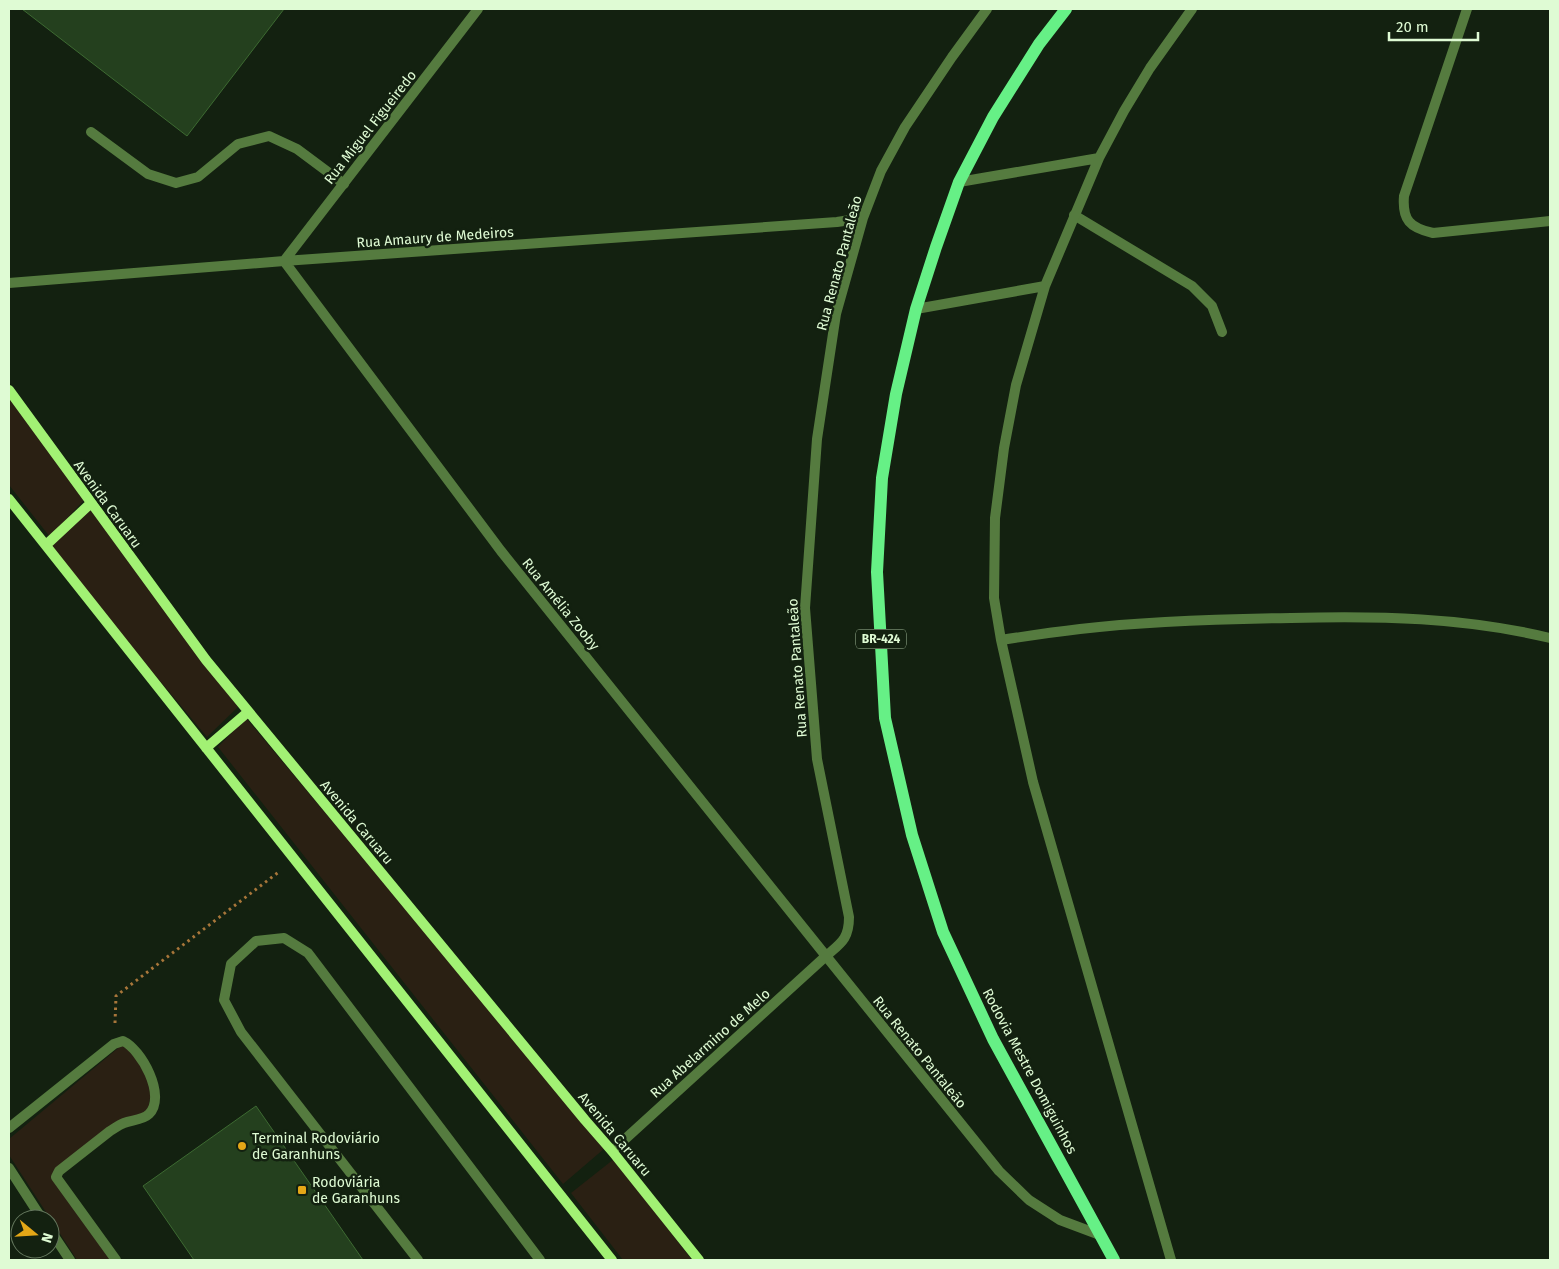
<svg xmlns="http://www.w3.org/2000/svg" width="1559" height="1269" font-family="'Fira Sans',sans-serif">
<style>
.green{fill:#2a2013}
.building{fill:#24401e;stroke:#3d6a32}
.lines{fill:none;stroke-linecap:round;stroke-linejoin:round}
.path{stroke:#a8763a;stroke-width:3;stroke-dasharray:2.5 4;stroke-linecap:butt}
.lane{stroke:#557b3f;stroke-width:10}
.street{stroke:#557b3f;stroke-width:10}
.secondary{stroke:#a2f174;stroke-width:10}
.primary{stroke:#66f086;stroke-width:12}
.poi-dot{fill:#e4a717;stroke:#132110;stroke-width:2}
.labels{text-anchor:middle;stroke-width:5;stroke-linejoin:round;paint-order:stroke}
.shield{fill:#132110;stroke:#a2ba99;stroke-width:1}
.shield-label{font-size:12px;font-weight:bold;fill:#dffbd4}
.street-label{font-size:14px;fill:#dffbd4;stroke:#132110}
.poi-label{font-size:14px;fill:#dffbd4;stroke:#132110;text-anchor:start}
</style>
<rect width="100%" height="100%" fill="#132110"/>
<!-- green -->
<path class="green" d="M9 395 84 500 50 537 9 485Z
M91 510 238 707 207 737 46 545Z
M246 718 605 1148 563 1184 218 747Z
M123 1044 140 1060 152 1085 148 1112 52 1174 112 1260H77L9 1155V1139Z
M614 1159 692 1260H623L571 1193Z"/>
<!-- building -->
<path class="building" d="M22 9H284L187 136Z
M256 1106 363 1260H194L143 1186Z"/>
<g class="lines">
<!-- path -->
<path class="path" d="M115 1023 116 996 280 871"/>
<!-- lane -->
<path class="lane" d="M91 132 148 174 176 183 198 177 238 144 269 136 297 149 344 184
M1074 215 1192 286 1212 306 1222 332
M418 1260 241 1032 224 1000 231 964 256 941 284 938 308 953 540 1260"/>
<!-- street -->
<path class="street" d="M478 9 284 261 501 551 826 956 612 1151
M987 9 952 57 905 127 881 171 863 218 836 314 817 439 805 608 817 759 849 917C849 939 841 943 826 956L999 1171 1029 1200 1060 1220 1100 1235
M1467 9 1404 196C1402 220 1410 228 1433 233L1550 221
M959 182 1099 158
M9 283 284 261 837 222 863 218
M916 309 1045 286
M1001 640C1027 636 1054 632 1080 629 1150 621 1221 619 1291 618 1380 616 1463 617 1550 638
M9 1128 114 1044 123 1041C141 1049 167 1096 149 1114 143 1120 132 1120 124 1123 119 1125 115 1128 110 1131L59 1171 56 1177 116 1260
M9 1168 42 1219
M50 1230 70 1260
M1171 1260 1033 782 1001 640 994 598 995 518 1004 448 1016 385 1045 286 1099 158 1124 111 1150 68 1192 9"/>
<!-- secondary -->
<path class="secondary" d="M9 390 206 660 585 1120 612 1151 699 1260
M9 499 612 1260
M46 545 90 504
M206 748 248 712"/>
<!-- primary -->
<path class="primary" d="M1066 9 1039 44 993 117 959 182 936 247 916 309 896 394 882 478 877 572 885 718 912 835 943 932 993 1039 1114 1260"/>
</g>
<!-- markers -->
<g class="poi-dot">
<circle cx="242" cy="1146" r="5"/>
<rect x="297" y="1185" width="10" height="10" rx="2.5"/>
</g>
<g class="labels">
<!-- shield labels -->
<rect class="shield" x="856" y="629.5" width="50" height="19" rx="4"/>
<g class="shield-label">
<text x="881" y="643">BR-424</text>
</g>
<!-- street labels -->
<g class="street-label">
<text transform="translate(370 127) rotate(-52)" y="5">Rua Miguel Figueiredo</text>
<text transform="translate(435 237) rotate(-4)" y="5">Rua Amaury de Medeiros</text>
<text transform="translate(839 263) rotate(-75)" y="5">Rua Renato Pantaleão</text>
<text transform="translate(108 504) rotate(54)" y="5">Avenida Caruaru</text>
<text transform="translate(561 604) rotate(51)" y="5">Rua Amélia Zooby</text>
<text transform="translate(797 668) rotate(-94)" y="5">Rua Renato Pantaleão</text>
<text transform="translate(357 822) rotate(50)" y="5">Avenida Caruaru</text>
<text transform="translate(710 1043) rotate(-42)" y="5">Rua Abelarmino de Melo</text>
<text transform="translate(920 1052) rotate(51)" y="5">Rua Renato Pantaleão</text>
<text transform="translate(1030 1071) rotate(62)" y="5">Rodovia Mestre Domiguinhos</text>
<text transform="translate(615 1134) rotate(50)" y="5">Avenida Caruaru</text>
</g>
<!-- poi labels -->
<g class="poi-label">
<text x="252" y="1143">Terminal Rodoviário<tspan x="252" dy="16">de Garanhuns</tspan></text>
<text x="312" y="1187">Rodoviária<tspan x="312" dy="16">de Garanhuns</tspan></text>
</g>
</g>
<!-- border -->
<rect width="1559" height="1269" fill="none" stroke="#dffbd4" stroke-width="20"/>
<!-- north arrow -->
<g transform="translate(35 1234) rotate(108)"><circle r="24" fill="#132110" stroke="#65785e"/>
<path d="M0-4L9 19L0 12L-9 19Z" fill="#e4a717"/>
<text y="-8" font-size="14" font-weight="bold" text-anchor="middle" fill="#dffbd4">N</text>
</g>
<!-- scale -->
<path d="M1389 32v8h89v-8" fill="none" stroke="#dffbd4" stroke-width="2.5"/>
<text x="1396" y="32" font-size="15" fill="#dffbd4" stroke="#132110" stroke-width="4" paint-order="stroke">20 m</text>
</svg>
